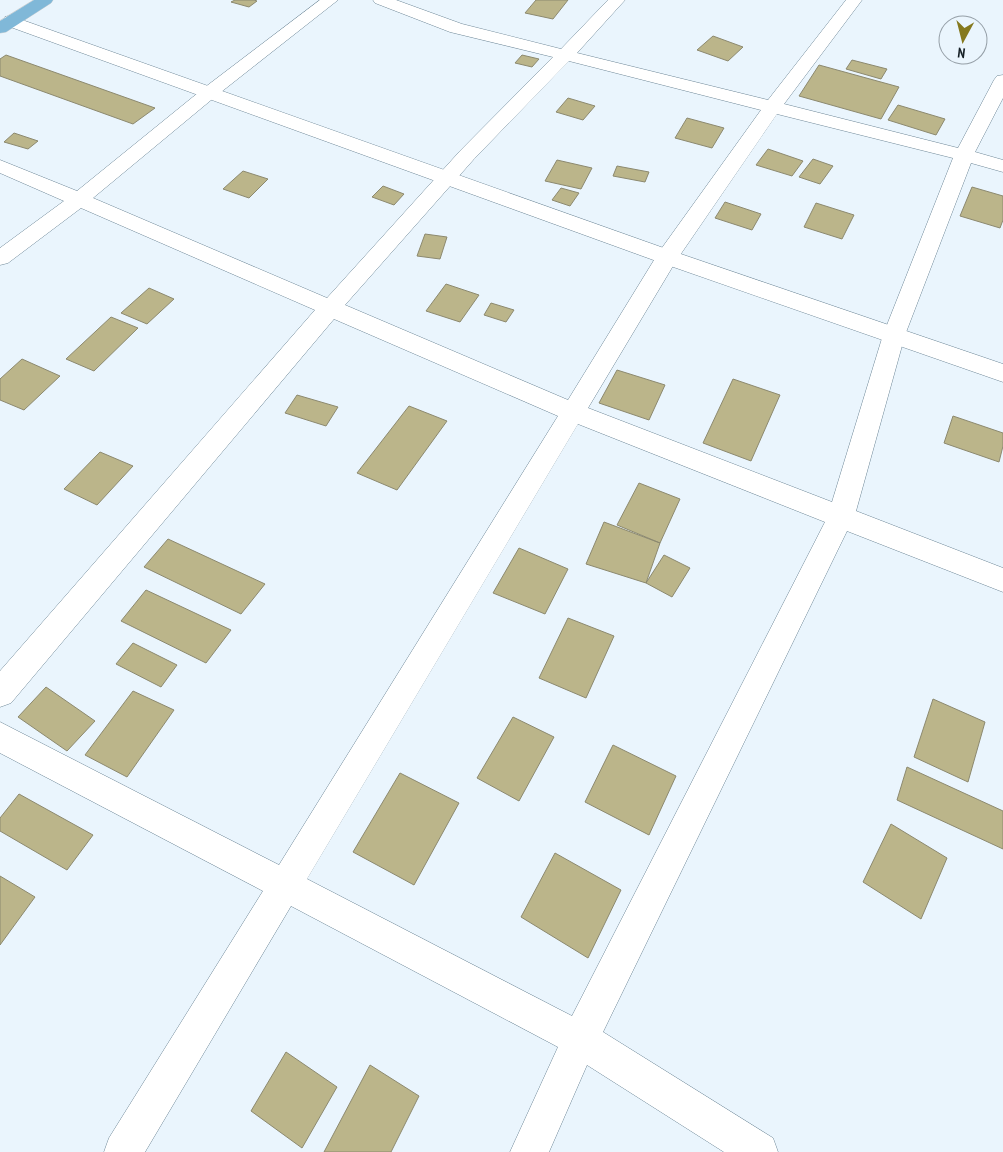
<svg xmlns="http://www.w3.org/2000/svg" width="1003" height="1152" font-family="'PT Sans Narrow',sans-serif">
<style>
.building{fill:#bbb58a;stroke:#8c896f}
.lines{fill:none;stroke-linecap:round;stroke-linejoin:round}
.minor-casing{stroke:#6e8797;stroke-width:1}
.tertiary-casing{stroke:#6e8797;stroke-width:1}
.trunk-casing{stroke:#d0d2d3;stroke-width:1}
.minor{fill:#fff;fill-rule:evenodd}
.tertiary{fill:#fff;fill-rule:evenodd}
.trunk{fill:#80b8d8;fill-rule:evenodd}
</style>
<rect width="100%" height="100%" fill="#eaf5fd"/>
<!-- building -->
<path class="building" d="M235 0H254L257 1 249 7 231 2Z
M536 0H568L553 19 525 13Z
M713 36 743 47 728 61 697 50Z
M6 55 155 108 133 124 0 76V59Z
M522 55 539 59 532 67 515 63Z
M852 60 887 69 881 79 846 69Z
M819 65 899 87 881 119 799 96Z
M568 98 595 106 583 120 556 112Z
M898 105 945 119 936 135 888 120Z
M687 118 724 128 712 148 675 138Z
M14 133 38 141 28 149 4 142Z
M768 149 803 161 792 176 756 165Z
M813 159 833 166 820 184 799 177Z
M557 160 592 168 581 189 545 181Z
M617 166 649 172 645 182 613 176Z
M243 171 268 179 249 198 223 189Z
M383 186 404 194 394 205 372 197Z
M972 187 1003 196V220L1000 228 960 216Z
M561 188 579 193 570 206 552 200Z
M725 202 761 214 752 230 715 218Z
M816 203 854 215 842 239 804 227Z
M425 234 447 237 440 259 417 256Z
M446 284 479 295 460 322 426 311Z
M149 288 174 299 147 324 121 313Z
M491 303 514 310 506 322 484 315Z
M111 317 138 328 94 371 66 359Z
M22 359 60 376 24 410 0 400V379Z
M617 370 665 385 649 420 599 403Z
M733 379 780 395 751 461 703 443Z
M297 395 338 407 326 426 285 413Z
M409 406 447 421 397 490 357 473Z
M953 416 1003 433V446L999 462 944 443Z
M100 452 133 466 97 505 64 489Z
M639 483 680 499 660 543 617 525Z
M604 522 660 543 646 583 586 564Z
M168 539 265 584 241 614 144 567Z
M519 548 568 569 545 614 493 593Z
M664 555 690 568 672 597 646 583Z
M146 590 231 630 206 663 121 621Z
M568 618 614 636 586 698 539 678Z
M133 643 177 665 161 687 116 664Z
M46 687 95 721 67 751 18 717Z
M133 691 174 710 127 777 85 755Z
M933 699 985 722 968 782 914 757Z
M513 717 554 737 519 801 477 778Z
M613 745 676 776 649 835 585 802Z
M907 767 1003 811V849L897 800Z
M400 773 459 803 414 885 353 852Z
M19 794 93 835 67 870 0 831V818Z
M891 824 947 858 921 919 863 882Z
M555 853 621 890 588 958 521 917Z
M0 876 35 897 0 945Z
M286 1052 337 1087 302 1148 251 1111Z
M370 1065 419 1096 391 1152H324Z"/>
<g class="lines">
<!-- minor casing -->
<g class="minor-casing">
<path id="minor" d="M320 0H338L216 96 93 198 327 298 460 151 553 57 450 32 375 3 373 0H396L462 24 561 49 608 0H625L577 53 768 100 846 0H862L784 104 958 148 994 80 997 76 1003 75V98L975 152 1003 160V172L971 163 905 335 856 511 1003 568V592L847 531 603 1032 773 1138 778 1152H724L587 1065 549 1152H510L558 1047 291 906 145 1152H104L109 1138 263 891 0 753V722L279 865 558 416 334 319 11 703 0 707V671L315 310 81 208 8 263 0 265V248L64 201 0 173V160L77 191 204 88ZM569 61 761 110 659 252 568 400 345 305 474 159ZM777 114 953 158 883 335 832 502 588 408 676 261ZM578 424 825 522 572 1016 307 879Z"/>
</g>
<!-- tertiary casing -->
<g class="tertiary-casing">
<path id="tertiary" d="M11 16 675 252 1003 364V382L659 262 5 25 3 21 5 17Z"/>
</g>
<!-- trunk casing -->
<g class="trunk-casing">
<path id="trunk" d="M34 0H53L51 3 6 32 0 33V21Z"/>
</g>
<!-- minor -->
<use href="#minor" class="minor"/>
<!-- tertiary -->
<use href="#tertiary" class="tertiary"/>
<!-- trunk -->
<use href="#trunk" class="trunk"/>
</g>
<!-- north arrow -->
<g transform="translate(963 40) rotate(187)"><circle r="24" fill="#eaf5fd" stroke="#959fa7"/>
<path d="M0-4L9 19L0 12L-9 19Z" fill="#85791e"/>
<text y="-8" font-size="14" font-weight="bold" text-anchor="middle" fill="#151f25">N</text>
</g>
</svg>
